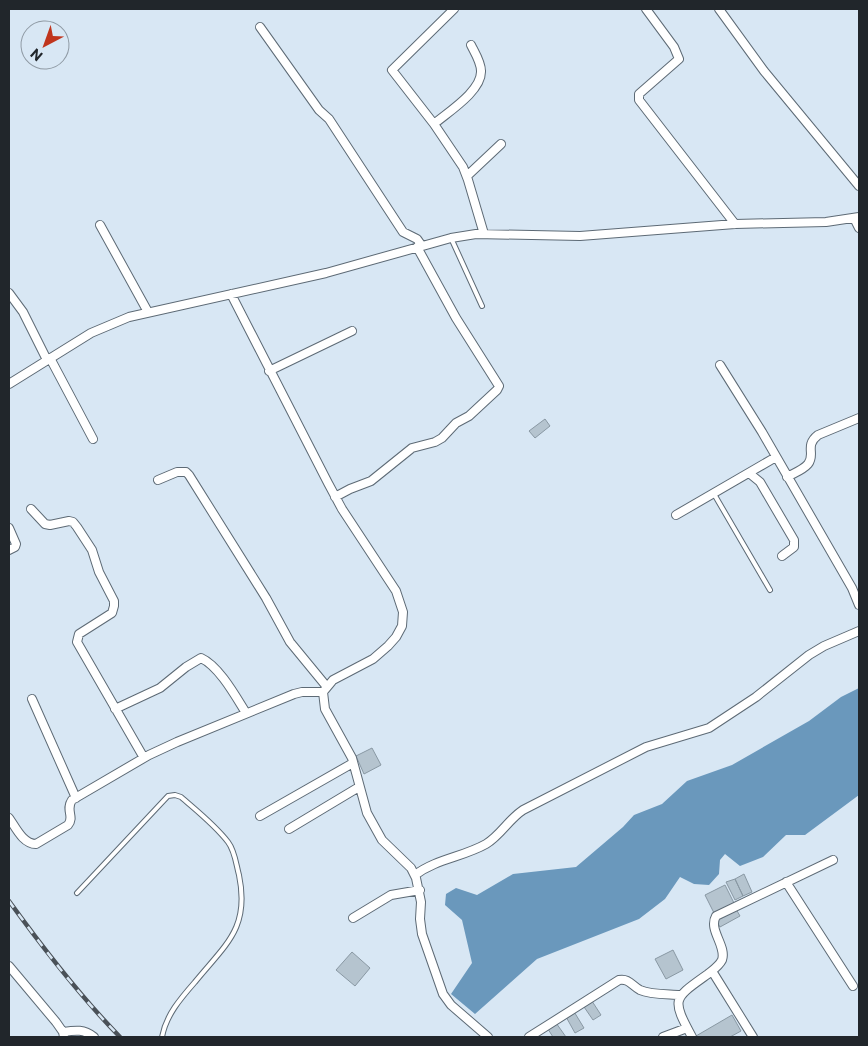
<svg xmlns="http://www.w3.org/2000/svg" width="868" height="1046" font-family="Commissioner,sans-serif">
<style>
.water{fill:#6a98bc}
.building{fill:#b5c4cf;stroke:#8998a3}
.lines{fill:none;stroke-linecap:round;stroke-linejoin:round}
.lane-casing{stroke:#5d6a75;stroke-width:6}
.street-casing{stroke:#5d6a75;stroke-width:10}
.lane{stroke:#fff;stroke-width:4}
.street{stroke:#fff;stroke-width:8}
.rail-casing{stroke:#4a5158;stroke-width:4.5}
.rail{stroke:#d8e7f4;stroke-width:2.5;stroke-dasharray:8;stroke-linecap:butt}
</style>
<rect width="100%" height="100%" fill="#d8e7f4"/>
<!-- water -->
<path class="water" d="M859 688V795L805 835H786L763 857 740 866 725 854 720 860 719 874 709 885 694 884 680 877 665 899 639 919 537 959 475 1014 451 994 472 963 462 920 445 905 446 894 456 888 477 895 513 874 576 867 623 827 634 815 662 804 687 781 732 765 809 721 841 697Z"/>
<!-- building -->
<path class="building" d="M545 419 550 426 535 438 529 431Z
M372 748 381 765 364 774 356 756Z
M744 874 752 892 743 896 735 879Z
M735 879 743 896 735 900 726 882Z
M725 885 734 903 714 913 705 895Z
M736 909 740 916 720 927 716 920Z
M673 950 683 970 666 979 655 959Z
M352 952 370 968 355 986 336 970Z
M590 998 601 1015 593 1020 582 1004Z
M573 1010 584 1028 575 1033 565 1015Z
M732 1015 741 1031 730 1037H697L696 1036Z
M554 1020 566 1037H553L546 1026Z"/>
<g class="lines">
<!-- lane casing -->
<g class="lane-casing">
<path id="lane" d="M451 238 482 306
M714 494 770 590
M77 893 168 796 175 795 181 797C197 811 215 825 228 842 235 851 236 864 239 875 250 928 226 944 195 982 181 998 166 1015 162 1037"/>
</g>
<!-- street casing -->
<g class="street-casing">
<path id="street" d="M454 9 392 70 434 124 463 167 468 180 484 234
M646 9 674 47 679 59 639 94V100L735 224
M719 9 764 71 859 186
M260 27 319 110 329 119 403 232 417 239 422 246
M434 124C448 112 482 91 481 71 481 62 475 53 471 45
M467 176 501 144
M854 218 859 228
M100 225 148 312
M9 293 23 312 47 360
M231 294 328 483 342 509 396 591 403 612 402 626 396 637 388 646 373 659 333 680 323 692 325 709 352 758 367 813 382 840 411 868 416 878 421 902 420 919 422 934 443 994 451 1005 488 1037
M50 358 93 439
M720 365 762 432 852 588 859 605
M269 371 352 331
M9 384 91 333 129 317 326 273 451 238 476 234 580 236 735 224 826 222 859 217
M749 473 760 482 794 540V547L782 556
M787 477C794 473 803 470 808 464 816 454 804 446 818 435L859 418
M158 480 177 472H186L189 475 266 598 290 642 327 687
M335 497 350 489 371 481 412 448 435 442 442 438 456 423 469 416 497 390 499 386 456 318 417 247
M31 509 45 524 50 525 69 521 73 522 77 527 92 550 99 572 114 601V606L112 613 79 634 77 642 144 758
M676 515 776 457
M9 528 16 544 15 547 9 550
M32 699 76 798
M115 709 160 688 186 667 201 658C219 666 236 697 246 713
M260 816 353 763
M9 818C16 828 23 844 36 844L68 825C75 817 65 810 72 800L149 755 177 742 294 694 302 692H323
M289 829 359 787
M415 875C436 859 463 857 486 844 500 836 509 819 523 810L646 747 709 728 756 697 809 655 824 646 859 631
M786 882 853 986
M353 918 391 895 420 890
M9 966 56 1022 63 1032 64 1037
M712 971 753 1037
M63 1032C76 1030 84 1029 94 1037
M529 1037 619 980C629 978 632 986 640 990 651 995 668 994 680 995
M663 1037 687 1028
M692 1037C671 998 673 999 708 974 713 970 719 966 722 960 727 946 708 930 716 916L833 860"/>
</g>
<!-- lane -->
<use href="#lane" class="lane"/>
<!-- street -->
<use href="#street" class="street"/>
<!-- rail casing -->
<g class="rail-casing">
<path id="rail" d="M9 901C43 948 79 995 120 1037"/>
</g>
<!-- rail -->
<use href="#rail" class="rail"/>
</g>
<!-- border -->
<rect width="868" height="1046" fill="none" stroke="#21262b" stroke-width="20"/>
<!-- north arrow -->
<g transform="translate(45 45) rotate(221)"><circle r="24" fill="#d8e7f4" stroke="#8f9aa4"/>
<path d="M0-4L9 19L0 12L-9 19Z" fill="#c0351d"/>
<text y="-8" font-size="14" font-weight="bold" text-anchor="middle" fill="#21262b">N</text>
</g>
</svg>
